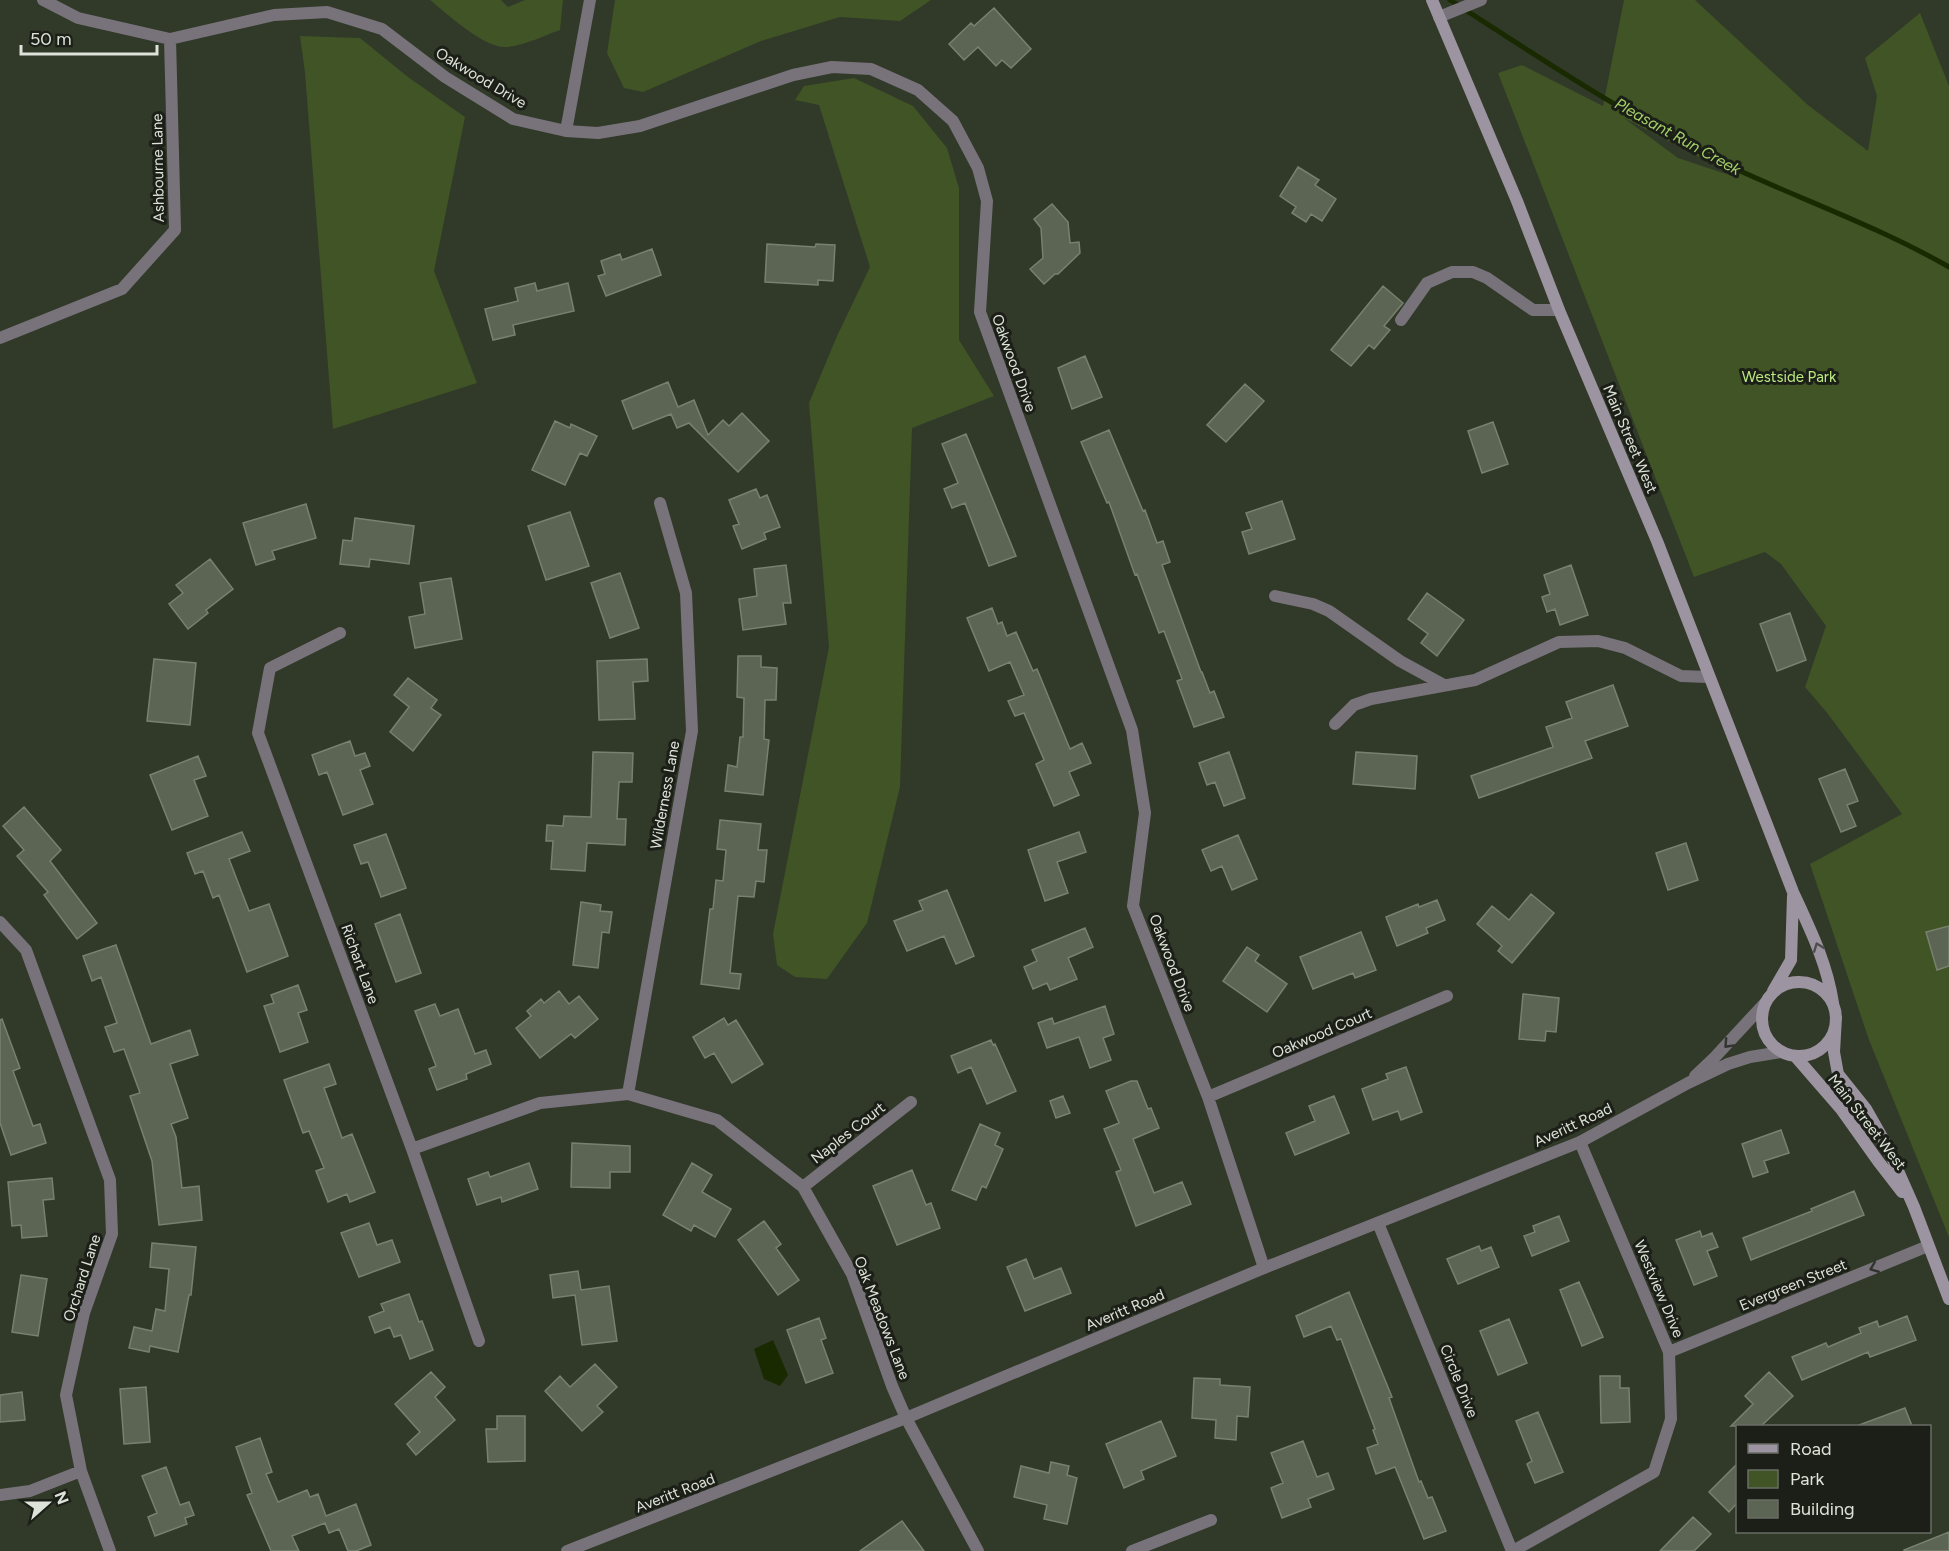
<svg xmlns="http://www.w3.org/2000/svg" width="1949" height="1551" font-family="Figtree,sans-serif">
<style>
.green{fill:#405425;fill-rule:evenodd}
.water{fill:#1a2a00}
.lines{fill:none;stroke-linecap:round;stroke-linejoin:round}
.stream{stroke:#1a2a00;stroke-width:5}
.building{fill:#5c6553;stroke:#78816e;stroke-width:1.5}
.minor{stroke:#78737a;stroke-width:12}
.tertiary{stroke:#78737a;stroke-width:12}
.secondary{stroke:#9d94a1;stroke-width:12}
.oneway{stroke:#4f4e4e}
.oneway2{stroke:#323430}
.labels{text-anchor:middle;stroke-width:6;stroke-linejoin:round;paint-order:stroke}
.street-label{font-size:15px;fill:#dee3d9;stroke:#1b1f17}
.park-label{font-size:15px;fill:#bbe97f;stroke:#1b1f17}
.water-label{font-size:16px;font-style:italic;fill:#a5d168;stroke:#1b1f17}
</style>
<rect width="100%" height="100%" fill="#313929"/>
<!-- green -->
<path class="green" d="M430 0H501L508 7 525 0H563L560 30C543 36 524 46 506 47 485 49 446 13 430 0Z
M615 0H931L900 21 840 17 761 41 643 92 624 88 607 53Z
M1624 0H1695L1808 105 1868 151 1877 96 1865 58 1920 13 1949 86V1237L1869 1040 1810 864 1902 814 1828 714 1805 687 1826 626 1781 564 1765 552 1694 577 1498 73 1522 65 1603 106ZM1624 118 1738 177V178L1678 158Z
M300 36 360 38 408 77 465 117 434 271 477 383 333 429 305 73Z
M854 78 913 106 947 148 959 188V340L994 396 912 428 900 787 867 923 827 979 795 977 777 965 773 934 829 647 809 403 837 336 870 267 819 105 795 100 804 86Z"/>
<!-- water -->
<path class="water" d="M773 1340 788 1375 780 1386 764 1379 754 1349Z"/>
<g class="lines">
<!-- stream -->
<path class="stream" d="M1450 0C1534 54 1619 111 1708 156 1788 195 1872 223 1949 267"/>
</g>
<!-- building -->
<path class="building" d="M994 8 1031 49 1011 68 1002 60 996 66 978 47 964 60 949 44 971 23 974 26Z
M1298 167 1319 180 1315 185 1336 199 1322 221 1311 214 1306 222 1292 213 1296 207 1280 196Z
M1052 204 1068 222 1070 243 1079 242 1080 253 1058 274H1055L1044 284 1030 269 1043 258 1041 228 1034 219Z
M767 244 815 247 816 244 835 245 833 281 818 280V285L765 282Z
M652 249 661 275 606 296 598 276 605 274 601 261 620 254 622 260Z
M535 283 537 291 568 283 574 311 513 325 515 335 493 340 485 309 518 301 515 288Z
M1383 286 1403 303 1384 326 1390 330 1374 349 1369 345 1351 366 1331 350Z
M1085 356 1102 397 1072 409 1058 368Z
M668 382 678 407 694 400 708 435 723 420 729 426 742 413 769 441 738 472 689 423 677 428 671 414 633 429 622 401Z
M1245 384 1264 401 1226 442 1207 425Z
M555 421 570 428 571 424 597 436 587 456 580 453 565 485 532 470Z
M1493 422 1508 464 1482 473 1468 431Z
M1109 430 1143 511 1145 510 1157 543 1163 541 1170 562 1162 565 1201 672H1202L1210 693 1214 691 1224 717 1194 727 1177 681 1182 679 1164 631 1159 633 1137 574 1135 575 1109 502 1107 503 1081 442Z
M966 434 1016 556 989 566 965 503 952 508 944 489 958 483 942 444Z
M756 489 760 498 767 495 780 527 764 533 766 539 742 549 733 526 739 524 729 500Z
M1282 501 1295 539 1249 554 1242 532 1252 529 1246 513Z
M306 504 316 538 272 551 275 559 256 565 243 523Z
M570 512 589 566 546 580 528 526Z
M355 518 414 526 409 564 370 559 369 567 340 564 343 540 352 541Z
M210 559 233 589 206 610 208 613 188 629 169 604 183 593 176 585Z
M786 565 791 603H783L786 624 743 630 739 599 757 596 754 569Z
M1571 565 1588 615 1560 625 1555 609 1547 612 1542 597 1550 594 1544 575Z
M620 573 639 628 610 638 591 583Z
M451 578 462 639 415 648 409 617 425 614 420 583Z
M1427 593 1464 620 1437 656 1421 643 1428 634 1408 619Z
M992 608 998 624 1002 622 1007 636 1016 632 1033 671 1037 669 1070 749 1082 743 1091 763 1069 772 1079 795 1054 806 1036 764 1044 760 1024 713 1015 716 1008 701 1024 695 1010 662 989 671 967 618Z
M1790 613 1806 660 1777 671 1760 624Z
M738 656H761V667L777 668 776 700H765L764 739 769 740 763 795 725 791 728 765 737 767 740 737H743L744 698 737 697Z
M154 659 196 663 190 725 147 721Z
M647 659 648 681 633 682 635 719 599 720 597 661Z
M408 678 437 700 431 708 441 715 413 751 390 732 409 707 394 695Z
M1613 685 1628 726 1585 741 1592 758 1479 798 1471 776 1553 747 1546 727 1572 718 1566 702Z
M350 741 355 756 365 753 370 766 360 770 373 804 343 815 327 772 319 775 312 755Z
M593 752 633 753 632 782H619L617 819H626L625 845 587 843 585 871 551 869 553 841H546L547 825 563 826 564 816 591 817Z
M1229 752 1245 798 1224 806 1215 782 1207 785 1199 763Z
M1356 752 1417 756 1415 789 1353 784Z
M198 756 206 776 194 780 208 816 172 830 150 775Z
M1845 769 1858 801 1847 805 1856 826 1841 832 1819 779Z
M24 807 61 850 50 861 97 923 77 939 44 895 48 892 17 856 24 850 3 826Z
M720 820 761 824 758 850H767L764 882 756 881 754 897 738 896 730 973 741 974 739 989 701 984 710 909H713L716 880 723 881 726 850 717 849Z
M242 832 250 851 229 859 249 911 269 904 288 956 247 972 219 895 213 898 203 871 195 874 187 853Z
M1079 832 1086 852 1057 862 1068 893 1045 901 1028 850Z
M386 834 406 888 381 897 368 862 361 864 354 845Z
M1238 835 1257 879 1232 890 1222 866 1211 871 1202 850Z
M1686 843 1698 880 1668 890 1656 853Z
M947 890 974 956 956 964 944 936 907 951 894 921 923 910 919 901Z
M1531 894 1554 913 1512 963 1498 951 1502 946 1477 924 1492 906 1509 920Z
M1437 900 1445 920 1426 928 1428 933 1397 946 1386 917 1418 904 1419 907Z
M581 902 601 905 600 911 612 912 609 933 602 932 598 968 573 965Z
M400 914 421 973 396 982 375 924Z
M1949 926V966L1937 970 1926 932Z
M1085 928 1093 947 1068 958 1077 979 1050 990 1047 983 1033 989 1024 967 1037 961 1032 950Z
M1361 932 1376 970 1355 978 1353 973 1313 989 1300 957Z
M116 945 151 1044 190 1030 198 1055 170 1064 188 1118 171 1124 176 1137 182 1188 199 1186 202 1220 159 1225 152 1161 130 1096 140 1093 124 1049 114 1052 105 1027 117 1023 101 977 92 981 83 956Z
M1247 947 1259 955 1255 961 1287 984 1267 1012 1223 981Z
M298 985 307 1010 298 1013 308 1042 280 1052 264 1006 274 1003 271 995Z
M559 991 569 1004 579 996 598 1019 575 1038 571 1034 540 1058 516 1028 531 1016 527 1011 541 999 544 1003Z
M1523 994 1559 998 1556 1032 1546 1031 1545 1041 1519 1039Z
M435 1004 440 1016 458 1009 475 1054 486 1050 491 1064 466 1074 467 1079 437 1090 429 1069 436 1066 415 1011Z
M1105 1006 1114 1034 1103 1038 1111 1060 1090 1068 1079 1037 1047 1048 1038 1023 1052 1018 1054 1024Z
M724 1018 728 1025 736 1020 763 1064 732 1083 714 1053 705 1058 693 1037Z
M2 1019 20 1068 13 1071 33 1126 40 1124 46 1143 11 1155 0 1123V1020Z
M991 1040 993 1045 995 1044 1016 1091 987 1104 971 1067 958 1073 951 1056Z
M329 1064 336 1084 324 1088 342 1138 352 1134 375 1192 350 1202 347 1194 328 1202 316 1171 324 1168 309 1131 303 1133 284 1080Z
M1406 1067 1422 1112 1401 1120 1398 1111 1373 1120 1362 1089 1388 1079 1386 1074Z
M1131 1081H1137L1148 1109 1151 1108 1159 1128 1133 1139 1154 1193 1182 1182 1191 1204 1136 1226 1116 1172 1121 1170 1104 1129 1119 1123 1106 1091Z
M1063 1096 1070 1113 1056 1118 1050 1101Z
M1334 1096 1349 1133 1295 1155 1286 1133 1315 1121 1309 1106Z
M980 1124 1000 1133 995 1145 1003 1149 986 1188 982 1186 976 1200 952 1190Z
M1781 1130 1789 1153 1764 1161 1768 1172 1753 1177 1742 1144Z
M572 1143 630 1146V1172H610V1188L571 1187Z
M529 1163 538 1189 502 1202 501 1197 477 1205 468 1179 488 1172 490 1177Z
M692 1163 712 1175 702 1192 731 1209 715 1237 694 1225 691 1231 663 1215Z
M912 1170 926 1205 931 1203 940 1228 897 1245 873 1186Z
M52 1178 54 1199 43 1200 47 1236 22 1238 21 1225 12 1226 8 1182Z
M1854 1191 1864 1215 1751 1260 1743 1238 1812 1211 1811 1209Z
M1559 1216 1569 1241 1532 1256 1524 1236 1535 1232 1533 1226Z
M764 1221 781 1244 776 1248 799 1280 778 1295 738 1240Z
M369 1223 377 1245 392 1240 400 1262 359 1277 341 1233Z
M1700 1231 1702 1237 1712 1233 1718 1247 1707 1251 1717 1276 1694 1285 1676 1240Z
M152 1243 196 1247 191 1295H189L178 1352 150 1346 149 1352 129 1348 134 1327 152 1331 156 1309 165 1311 169 1269 150 1267Z
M1479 1246 1481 1251 1491 1247 1499 1267 1458 1284 1447 1259Z
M1026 1259 1034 1279 1061 1268 1071 1293 1025 1311 1007 1267Z
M578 1271 581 1290 609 1286 617 1341 582 1345 575 1295 553 1298 550 1275Z
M21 1275 47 1279 38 1336 12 1332Z
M1579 1282 1603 1337 1582 1346 1560 1290Z
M1349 1292 1392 1397 1389 1398 1419 1482 1421 1481 1428 1498 1432 1497 1446 1531 1424 1539 1395 1467 1376 1474 1367 1448 1378 1444 1373 1430 1375 1429 1341 1339 1337 1340 1331 1326 1304 1337 1296 1316Z
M409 1294 419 1322 422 1321 433 1350 410 1359 401 1335 394 1337 390 1327 375 1333 369 1317 384 1311 381 1304Z
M1907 1316 1916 1340 1870 1357 1868 1352 1802 1380 1792 1357 1826 1343 1828 1347 1861 1333 1859 1328 1877 1321 1879 1327Z
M819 1318 826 1338 821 1340 833 1373 806 1383 787 1330Z
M1509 1319 1527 1363 1498 1375 1480 1331Z
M595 1364 617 1387 597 1406 603 1412 582 1431 545 1391 560 1376 570 1387Z
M431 1372 445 1387 435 1397 455 1420 416 1455 407 1444 420 1432 395 1404Z
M1769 1372 1793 1396 1761 1426H1731L1753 1404 1745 1396Z
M1600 1376H1620V1388H1629L1630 1422 1601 1423Z
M1194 1378 1220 1379V1385L1250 1387 1248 1417 1237 1416 1236 1440 1215 1438 1216 1420 1192 1418Z
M146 1387 150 1442 124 1444 120 1389Z
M22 1392 25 1420 0 1422V1395Z
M1905 1408 1912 1426H1860L1859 1425Z
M1538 1412 1563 1472 1535 1483 1527 1464 1532 1461 1516 1421Z
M497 1416H525V1461L488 1462 486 1429H497Z
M1161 1421 1176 1456 1141 1471 1144 1479 1124 1488 1106 1444Z
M260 1438 272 1472 266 1474 278 1502 307 1490 310 1497 318 1494 326 1516 356 1504 371 1545 356 1551H348L339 1529 329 1533 325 1523 292 1536 299 1551H271L247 1495 252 1493 236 1447Z
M1303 1441 1317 1477 1328 1473 1334 1489 1308 1499 1311 1507 1282 1518 1271 1488 1283 1483 1271 1453Z
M1051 1462 1069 1466 1067 1475 1077 1478 1067 1524 1044 1519 1047 1505 1014 1497 1021 1466 1049 1473Z
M1737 1464V1503L1729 1512 1709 1492Z
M166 1467 180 1505 189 1502 194 1515 185 1518 187 1524 155 1536 148 1517 157 1513 142 1476Z
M1693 1517 1711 1534 1694 1551H1660Z
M902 1521 924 1551H860Z
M1949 1532V1551H1904V1550Z"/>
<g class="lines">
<!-- minor -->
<path class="minor" d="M43 0 78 18 170 39 274 15 327 12 382 29 445 77 513 119 566 131 598 133 640 126 793 75 832 67 871 69 918 90 953 121 978 168 987 201 980 312 1132 730 1145 813 1133 906 1208 1097 1264 1268
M566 131 590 0
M1401 320 1427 283 1452 272H1473L1487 278 1533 310H1559
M0 338 122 289 175 230 170 39
M1275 596 1313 604 1329 611 1400 661 1444 685
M340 633 270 668 258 733 412 1149 479 1341
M1335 724 1354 705 1371 699 1475 680 1559 642 1598 641 1625 648 1681 676 1708 677
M0 922 26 950 110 1180 112 1234 84 1313 66 1395 81 1471 110 1551
M628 1094 692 731 686 593 660 503
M1208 1097 1447 996
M412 1149 540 1103 628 1094 717 1120 803 1187 852 1274 892 1386 906 1418 978 1551
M803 1187 911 1102
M1378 1223 1512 1551
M1669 1352 1928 1246
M0 1495 30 1491 81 1471
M1132 1551 1211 1520
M1513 1551 1654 1472 1671 1419 1669 1352 1580 1142"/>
<!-- tertiary -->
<path class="tertiary" d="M1439 17 1481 0
M1695 1076 1715 1057 1765 1003
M567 1551 906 1418 1264 1268 1580 1142 1688 1083 1728 1064 1750 1057 1781 1052"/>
<!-- secondary -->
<path class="secondary" d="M1432 0 1517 201 1559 310 1657 541 1793 892C1810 929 1827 963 1833 1003
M1762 1019a37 37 0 1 1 74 0a37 37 0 1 1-74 0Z
M1773 991 1791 960 1793 896
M1836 1017 1834 1052 1838 1074 1866 1109 1887 1146 1914 1207 1949 1299
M1795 1056 1841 1109 1878 1161 1902 1192"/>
</g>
<!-- one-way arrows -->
<defs><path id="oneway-chevron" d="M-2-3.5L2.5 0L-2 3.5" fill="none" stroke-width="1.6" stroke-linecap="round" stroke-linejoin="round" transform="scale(1.5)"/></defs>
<use class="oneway" href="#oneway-chevron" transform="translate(1818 947) rotate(-111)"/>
<g class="oneway2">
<use href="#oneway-chevron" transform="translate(1728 1044) rotate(133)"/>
<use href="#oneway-chevron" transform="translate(1874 1268) rotate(158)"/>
</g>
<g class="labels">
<!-- street labels -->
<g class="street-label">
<text transform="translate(481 78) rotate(31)" y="5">Oakwood Drive</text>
<text transform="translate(158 168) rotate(-91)" y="5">Ashbourne Lane</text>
<text transform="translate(1014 363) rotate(70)" y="5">Oakwood Drive</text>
<text transform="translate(1630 439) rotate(67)" y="5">Main Street West</text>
<text transform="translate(665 795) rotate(-80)" y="5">Wilderness Lane</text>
<text transform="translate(1172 963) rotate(69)" y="5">Oakwood Drive</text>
<text transform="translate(360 964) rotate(70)" y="5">Richart Lane</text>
<text transform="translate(1322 1033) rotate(-23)" y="5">Oakwood Court</text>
<text transform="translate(1867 1122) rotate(52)" y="5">Main Street West</text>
<text transform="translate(1573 1125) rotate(-25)" y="5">Averitt Road</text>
<text transform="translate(848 1133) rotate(-38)" y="5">Naples Court</text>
<text transform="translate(82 1278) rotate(-72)" y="5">Orchard Lane</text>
<text transform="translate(1793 1285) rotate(-22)" y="5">Evergreen Street</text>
<text transform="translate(1659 1289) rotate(67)" y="5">Westview Drive</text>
<text transform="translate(1125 1310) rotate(-23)" y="5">Averitt Road</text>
<text transform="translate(882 1318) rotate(69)" y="5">Oak Meadows Lane</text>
<text transform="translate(1459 1381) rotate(68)" y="5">Circle Drive</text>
<text transform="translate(675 1493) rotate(-21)" y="5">Averitt Road</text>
</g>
<!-- park labels -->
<g class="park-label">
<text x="1789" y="382">Westside Park</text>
</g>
<!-- water labels -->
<g class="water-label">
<text transform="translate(1678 136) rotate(29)" y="6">Pleasant Run Creek</text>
</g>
</g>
<!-- legend -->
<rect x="1736" y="1425" width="195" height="108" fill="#1b1f17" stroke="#696d65" stroke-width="1.5"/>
<rect x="1748" y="1444" width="30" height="9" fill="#9d94a1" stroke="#696d65" stroke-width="1.5"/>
<text x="1790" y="1455" font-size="18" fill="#dee3d9">Road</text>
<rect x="1748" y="1470" width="30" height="18" fill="#405425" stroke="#696d65" stroke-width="1.5"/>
<text x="1790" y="1485" font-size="18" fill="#dee3d9">Park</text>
<rect x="1748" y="1500" width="30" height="18" fill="#5c6553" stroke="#696d65" stroke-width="1.5"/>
<text x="1790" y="1515" font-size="18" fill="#dee3d9">Building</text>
<!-- north arrow -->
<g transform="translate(48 1503) rotate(69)" stroke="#1b1f17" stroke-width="4.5" paint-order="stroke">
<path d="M0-4.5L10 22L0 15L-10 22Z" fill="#dee3d9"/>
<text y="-9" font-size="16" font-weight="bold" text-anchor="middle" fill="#dee3d9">N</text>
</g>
<!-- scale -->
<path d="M21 45v9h136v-9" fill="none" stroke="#dee3d9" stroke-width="3"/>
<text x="30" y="45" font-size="18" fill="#dee3d9" stroke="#1b1f17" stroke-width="4.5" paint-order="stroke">50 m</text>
</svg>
